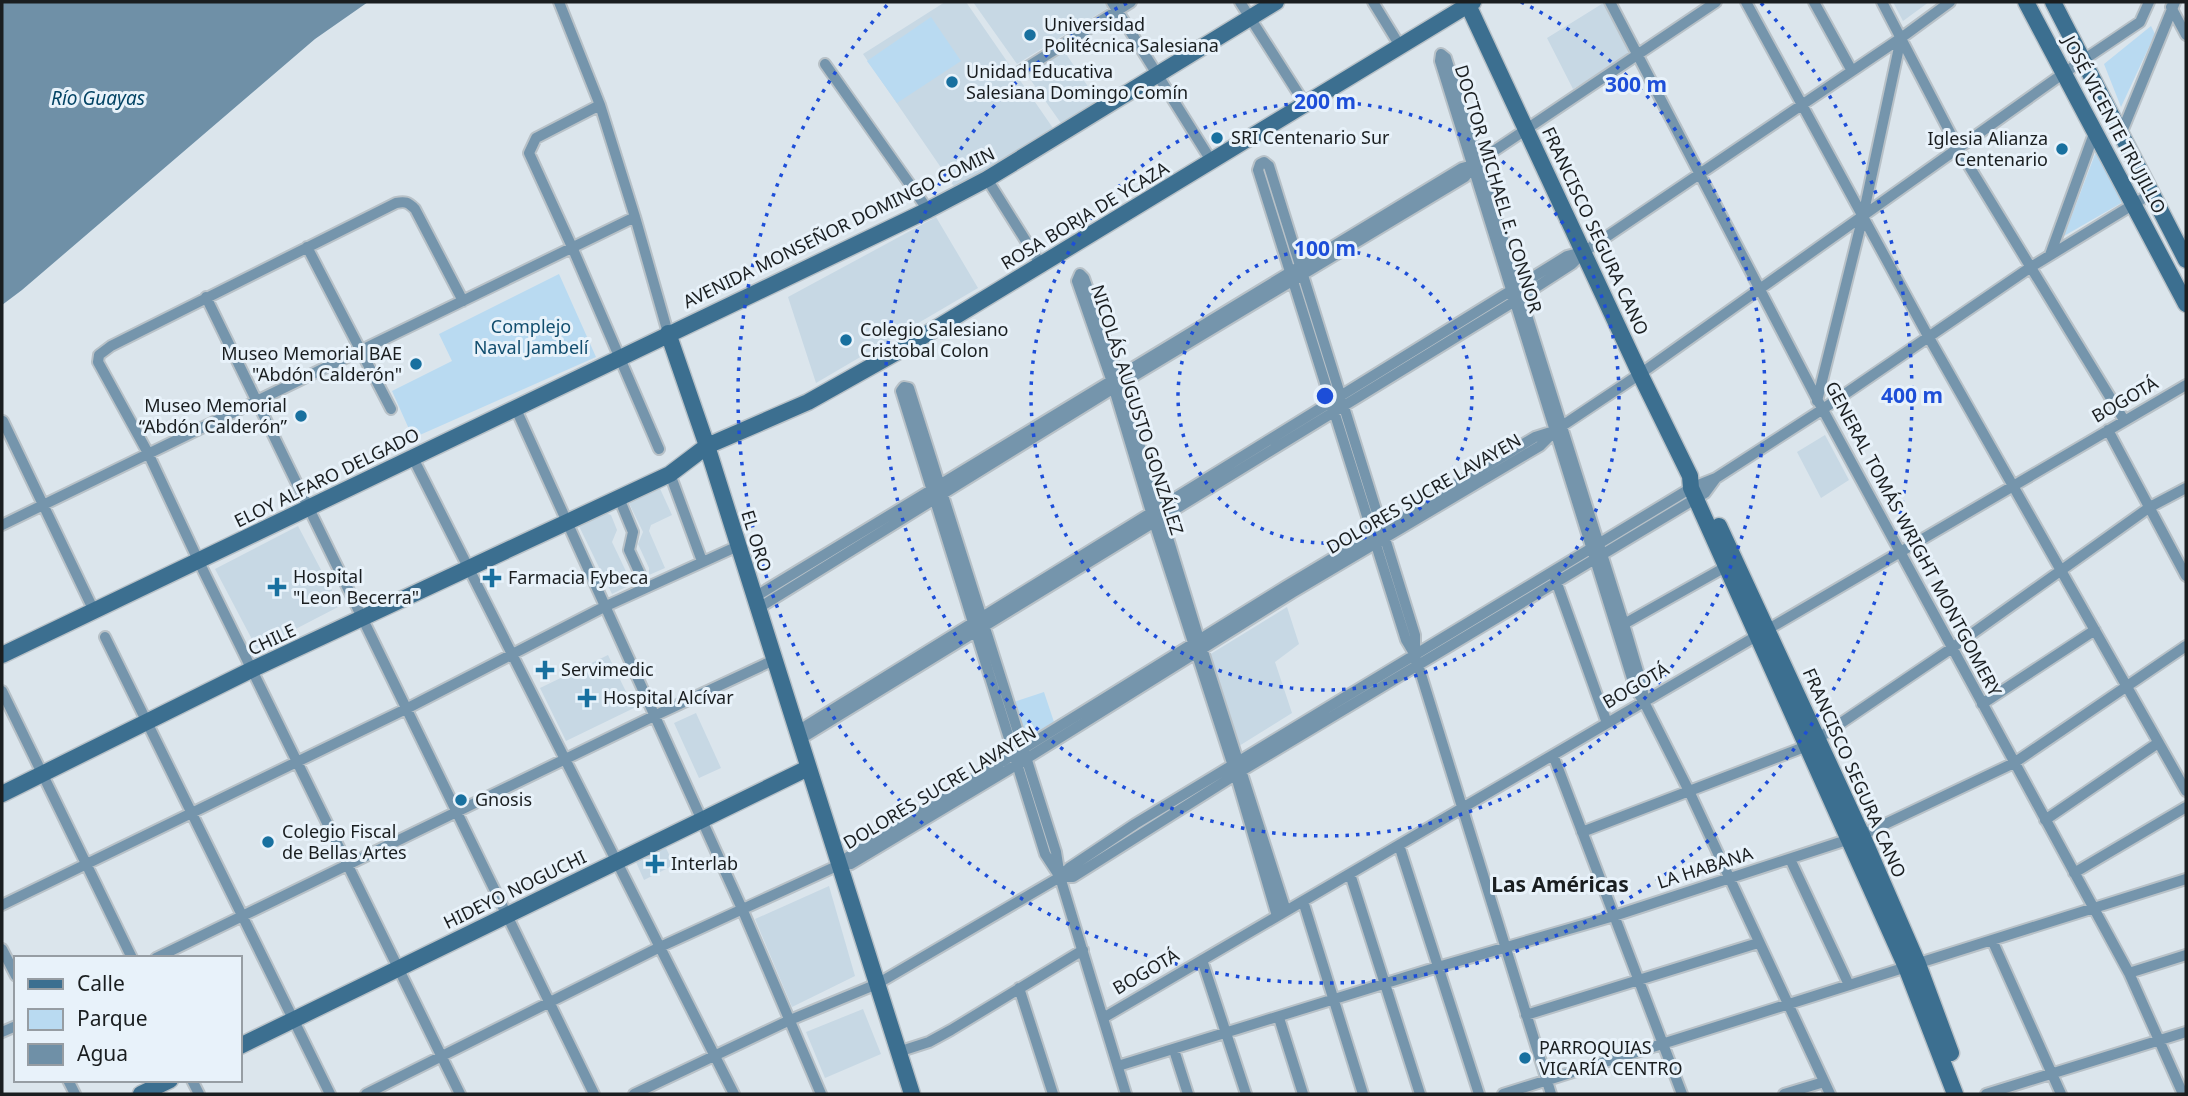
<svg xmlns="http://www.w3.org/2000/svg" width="2188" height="1096" font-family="'Noto Sans',sans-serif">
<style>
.built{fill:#c7d8e4}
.green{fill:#b9daf1}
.water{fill:#6f90a7}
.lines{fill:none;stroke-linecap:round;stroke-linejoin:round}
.street-casing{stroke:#b8c1c7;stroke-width:14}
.secondary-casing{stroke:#b8c1c7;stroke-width:19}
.street{stroke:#7595ac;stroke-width:10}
.secondary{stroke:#3c6f90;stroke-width:16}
.ring{fill:none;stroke:#1d4ed8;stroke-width:3.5;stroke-dasharray:3.5 7}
.poi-dot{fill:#18709f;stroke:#e8f2fa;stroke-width:2.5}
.labels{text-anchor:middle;stroke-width:6;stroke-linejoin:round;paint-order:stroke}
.poi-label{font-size:18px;fill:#1a1e20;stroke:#e8f2fa;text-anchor:start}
.street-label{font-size:18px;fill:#1a1e20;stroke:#e8f2fa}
.park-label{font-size:18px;fill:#114d6e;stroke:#e8f2fa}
.water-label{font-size:19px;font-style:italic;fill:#034465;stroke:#e8f2fa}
.quarter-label{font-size:21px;font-weight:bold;fill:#1a1e20;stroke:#e8f2fa}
.centre{fill:#1d4ed8;stroke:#e8f2fa;stroke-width:3.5}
.ring-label{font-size:21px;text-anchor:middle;font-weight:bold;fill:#1d4ed8;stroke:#e8f2fa;stroke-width:6;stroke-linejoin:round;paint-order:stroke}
</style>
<rect width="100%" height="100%" fill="#dbe5ec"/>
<!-- built -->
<path class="built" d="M945 2H966L1055 131 955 188 863 54Z
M973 2H1109L1111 6 1017 64Z
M1605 2 1631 55 1573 89 1547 38Z
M1893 2H1929L1903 21Z
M1062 48 1099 103 1063 126 1025 72Z
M936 217 978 288 816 383 788 297Z
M1825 435 1849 480 1821 498 1797 452Z
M657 482 672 515 651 525 649 531 665 568 649 575V568L638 544 643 532 626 497Z
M599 511 611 515 617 530 612 542 632 584 612 594 577 522Z
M298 526 340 606 257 649 215 569Z
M1287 607 1299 644 1275 662 1292 713 1239 746 1209 655Z
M608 655 634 708 566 741 540 688Z
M696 713 721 768 699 778 674 723Z
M666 848 674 865 644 880 636 862Z
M829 886 855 976 792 1007 755 919Z
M863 1009 881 1054 825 1078 806 1032Z"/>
<!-- green -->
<path class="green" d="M931 17 961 61 897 103 867 61Z
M2151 26 2155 34 2121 107 2104 64Z
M2097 149 2123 202 2064 236Z
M559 274 596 357 413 438 392 391 452 361 439 334Z
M1044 692 1055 725 1028 740 1014 702Z"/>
<!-- water -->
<path class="water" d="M2 2H368L315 39 22 290 2 305Z"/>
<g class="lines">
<!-- street casing -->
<g class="street-casing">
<path id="street" d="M559 2 600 105 635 217 668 333
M1112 2 1212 162
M1240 2 1305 104
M1373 2 1400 46
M1610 2 1817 399 2129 973 2183 1094
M1746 2 1928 336 2186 791
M1814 2 1852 71
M1882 2 1958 148 2124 420
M2171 7 2186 35
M825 64 928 210
M1018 73 1131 2
M600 105 536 138 529 153 572 247 659 449
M2121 134 2175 2
M987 179 1041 265
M307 247 391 409
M2050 255 2095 131
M206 297 594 1094
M1817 401 1863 216 1901 38
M515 407 743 911 821 1094
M3 421 94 611
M2108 430 2186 576
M413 458 734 1094
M670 474 702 561
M619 498 633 532 629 550 646 587
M2 525 635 217
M1555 578 1607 723
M753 598 1462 168 1473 165 1716 2
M757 609 1114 388 1465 177 1473 165
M1624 624 1729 565
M105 637 330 1094
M1415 655V635L1269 166 1264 162 1260 164 1258 170 1406 640 1415 655 1551 1094
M2 691 132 958
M1644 702 1642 685 1624 624 1446 58 1441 54 1440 61 1635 688 1644 702 1689 791 1830 1094
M1982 704 2095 630
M796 732 1567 256 1582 252
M799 740 1515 301 1572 264 1584 252 1901 38 1950 2
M1553 755 1682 1094
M2045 820 2158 743
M1582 832 1807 746 1952 648 2150 507 2186 488
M1399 845 1479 1094
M1790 859 1849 985
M839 865 851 864 1026 759 1292 593 1540 446 1556 430 1640 374 2064 73 2140 22 2149 2
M2074 873 2186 807
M1350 874 1420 1094
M1060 877 1045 854 901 391 904 387 909 388 1056 852 1060 877 1126 1094
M1060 877H1073L1243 770 1705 493 1716 478
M1303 901 1363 1094
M2 905 406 709 604 607 738 546
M1277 916 1233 766 1154 522 1111 379 1077 281 1080 274 1084 278 1118 375 1199 639 1286 911
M1992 940 2061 1094
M2 949 16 976
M156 958 654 716 774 660
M1202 960 1246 1094
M2129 973 2186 955
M1019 988 1053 1094
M1526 1015 1758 943
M1103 1018 2186 385
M1279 1018 1303 1094
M2 1032 16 1026
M1174 1050 1188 1094
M898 1052 929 1042 951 1030 1083 950
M1118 1066 1438 967 1614 916 1862 835 2014 763 2186 646
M68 1080 75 1094
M192 1080 199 1094
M366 1094 660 947 839 865 848 857 1286 586 1535 437 1554 431
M460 1094 199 562 148 453 98 362 99 355 111 346 396 203C405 201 408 202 415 209L463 301
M634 1094 790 1020 877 984 1060 877 1069 868 1135 824 1691 488 1716 478 1823 409 2031 267 2152 193
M1503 1094 2186 879
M1784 1094 1824 1082
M1986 1094 2186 1032"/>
</g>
<!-- secondary casing -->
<g class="secondary-casing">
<path id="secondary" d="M2026 2 2186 304
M2053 2 2186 260
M1468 5 1640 374 1690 476 1691 488 1906 967 1955 1094
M668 333 707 446 912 1094
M1719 526 1862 835 1918 964 1951 1053
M2 655 928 210 987 179 1276 2
M2 794 253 669 670 474 707 446 808 402 897 352 1473 2
M240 1046 808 768
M141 1094 170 1080"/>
</g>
<!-- street -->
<use href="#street" class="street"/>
<!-- secondary -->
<use href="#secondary" class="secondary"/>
</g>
<!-- distance rings -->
<g class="ring">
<circle cx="1325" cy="396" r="147"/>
<circle cx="1325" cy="396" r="294"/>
<path d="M1521 2A440 440 0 1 1 1129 2"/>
<path d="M1761 3A587 587 0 1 1 889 3"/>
</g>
<!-- markers -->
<g class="poi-dot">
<circle cx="1030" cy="35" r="7"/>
<circle cx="952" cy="82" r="7"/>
<circle cx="1217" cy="138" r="7"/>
<circle cx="2062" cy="149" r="7"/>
<circle cx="846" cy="340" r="7"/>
<circle cx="416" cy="364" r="7"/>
<circle cx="301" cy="416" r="7"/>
<path d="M488.5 567.5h7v7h7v7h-7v7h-7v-7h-7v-7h7z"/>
<path d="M273.5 576.5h7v7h7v7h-7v7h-7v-7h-7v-7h7z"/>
<path d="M541.5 659.5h7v7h7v7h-7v7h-7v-7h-7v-7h7z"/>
<path d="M583.5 687.5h7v7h7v7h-7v7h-7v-7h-7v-7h7z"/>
<circle cx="461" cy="800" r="7"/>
<circle cx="268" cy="842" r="7"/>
<path d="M651.5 853.5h7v7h7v7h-7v7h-7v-7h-7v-7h7z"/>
<circle cx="1525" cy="1058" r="7"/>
</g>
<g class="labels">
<!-- poi labels -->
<g class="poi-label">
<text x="1044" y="31">Universidad<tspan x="1044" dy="21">Politécnica Salesiana</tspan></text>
<text x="966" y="78">Unidad Educativa<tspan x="966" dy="21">Salesiana Domingo Comín</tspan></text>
<text x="1231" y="144">SRI Centenario Sur</text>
<text x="2048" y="145" text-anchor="end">Iglesia Alianza<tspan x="2048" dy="21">Centenario</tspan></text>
<text x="860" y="336">Colegio Salesiano<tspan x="860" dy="21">Cristobal Colon</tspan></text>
<text x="402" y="360" text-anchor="end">Museo Memorial BAE<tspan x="402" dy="21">"Abdón Calderón"</tspan></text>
<text x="287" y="412" text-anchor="end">Museo Memorial<tspan x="287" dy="21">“Abdón Calderón”</tspan></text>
<text x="293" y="583">Hospital<tspan x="293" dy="21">"Leon Becerra"</tspan></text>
<text x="508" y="584">Farmacia Fybeca</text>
<text x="561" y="676">Servimedic</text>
<text x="603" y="704">Hospital Alcívar</text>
<text x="475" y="806">Gnosis</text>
<text x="282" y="838">Colegio Fiscal<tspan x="282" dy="21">de Bellas Artes</tspan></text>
<text x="671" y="870">Interlab</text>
<text x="1539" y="1054">PARROQUIAS<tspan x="1539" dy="21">VICARÍA CENTRO</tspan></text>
</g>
<!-- street labels -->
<g class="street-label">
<text transform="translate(2114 125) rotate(62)" y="6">JOSÉ VICENTE TRUJILLO</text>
<text transform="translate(1498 189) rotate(73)" y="6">DOCTOR MICHAEL E. CONNOR</text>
<text transform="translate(1085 216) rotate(-31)" y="6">ROSA BORJA DE YCAZA</text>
<text transform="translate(839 228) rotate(-26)" y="6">AVENIDA MONSEÑOR DOMINGO COMIN</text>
<text transform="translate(1595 231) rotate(65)" y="6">FRANCISCO SEGURA CANO</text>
<text transform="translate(2125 400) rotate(-30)" y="6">BOGOTÁ</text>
<text transform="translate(1137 410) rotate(72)" y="6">NICOLÁS AUGUSTO GONZÁLEZ</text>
<text transform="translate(327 478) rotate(-26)" y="6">ELOY ALFARO DELGADO</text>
<text transform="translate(1424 494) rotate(-30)" y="6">DOLORES SUCRE LAVAYEN</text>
<text transform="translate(1913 539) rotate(62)" y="6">GENERAL TOMÁS WRIGHT MONTGOMERY</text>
<text transform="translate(756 541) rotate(73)" y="6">EL ORO</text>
<text transform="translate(272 640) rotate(-25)" y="6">CHILE</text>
<text transform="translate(1636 686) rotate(-30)" y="6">BOGOTÁ</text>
<text transform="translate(1854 773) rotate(66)" y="6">FRANCISCO SEGURA CANO</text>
<text transform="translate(940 788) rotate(-31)" y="6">DOLORES SUCRE LAVAYEN</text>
<text transform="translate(1705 868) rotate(-18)" y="6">LA HABANA</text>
<text transform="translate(515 890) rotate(-26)" y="6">HIDEYO NOGUCHI</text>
<text transform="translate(1146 972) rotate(-30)" y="6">BOGOTÁ</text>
</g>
<!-- park labels -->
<g class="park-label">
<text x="531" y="333">Complejo<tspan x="531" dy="21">Naval Jambelí</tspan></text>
</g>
<!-- water labels -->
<g class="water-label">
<text x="98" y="105">Río Guayas</text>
</g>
<!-- quarter labels -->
<g class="quarter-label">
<text x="1560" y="892">Las Américas</text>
</g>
</g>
<circle cx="1325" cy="396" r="10" class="centre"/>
<g class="ring-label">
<text x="1636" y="92">300 m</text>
<text x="1325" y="109">200 m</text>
<text x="1325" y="256">100 m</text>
<text x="1912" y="403">400 m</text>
</g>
<!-- border -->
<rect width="2188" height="1096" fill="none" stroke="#1a1e20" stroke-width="7"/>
<!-- legend -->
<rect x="14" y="956" width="228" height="126" fill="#e8f2fa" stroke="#969da3" stroke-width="2"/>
<rect x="28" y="979" width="35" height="10" fill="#3c6f90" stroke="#969da3" stroke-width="2"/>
<text x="77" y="991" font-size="21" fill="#1a1e20">Calle</text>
<rect x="28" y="1009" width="35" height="21" fill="#b9daf1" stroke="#969da3" stroke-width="2"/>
<text x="77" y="1026" font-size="21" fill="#1a1e20">Parque</text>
<rect x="28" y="1044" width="35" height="21" fill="#6f90a7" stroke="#969da3" stroke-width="2"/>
<text x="77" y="1061" font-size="21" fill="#1a1e20">Agua</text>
</svg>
